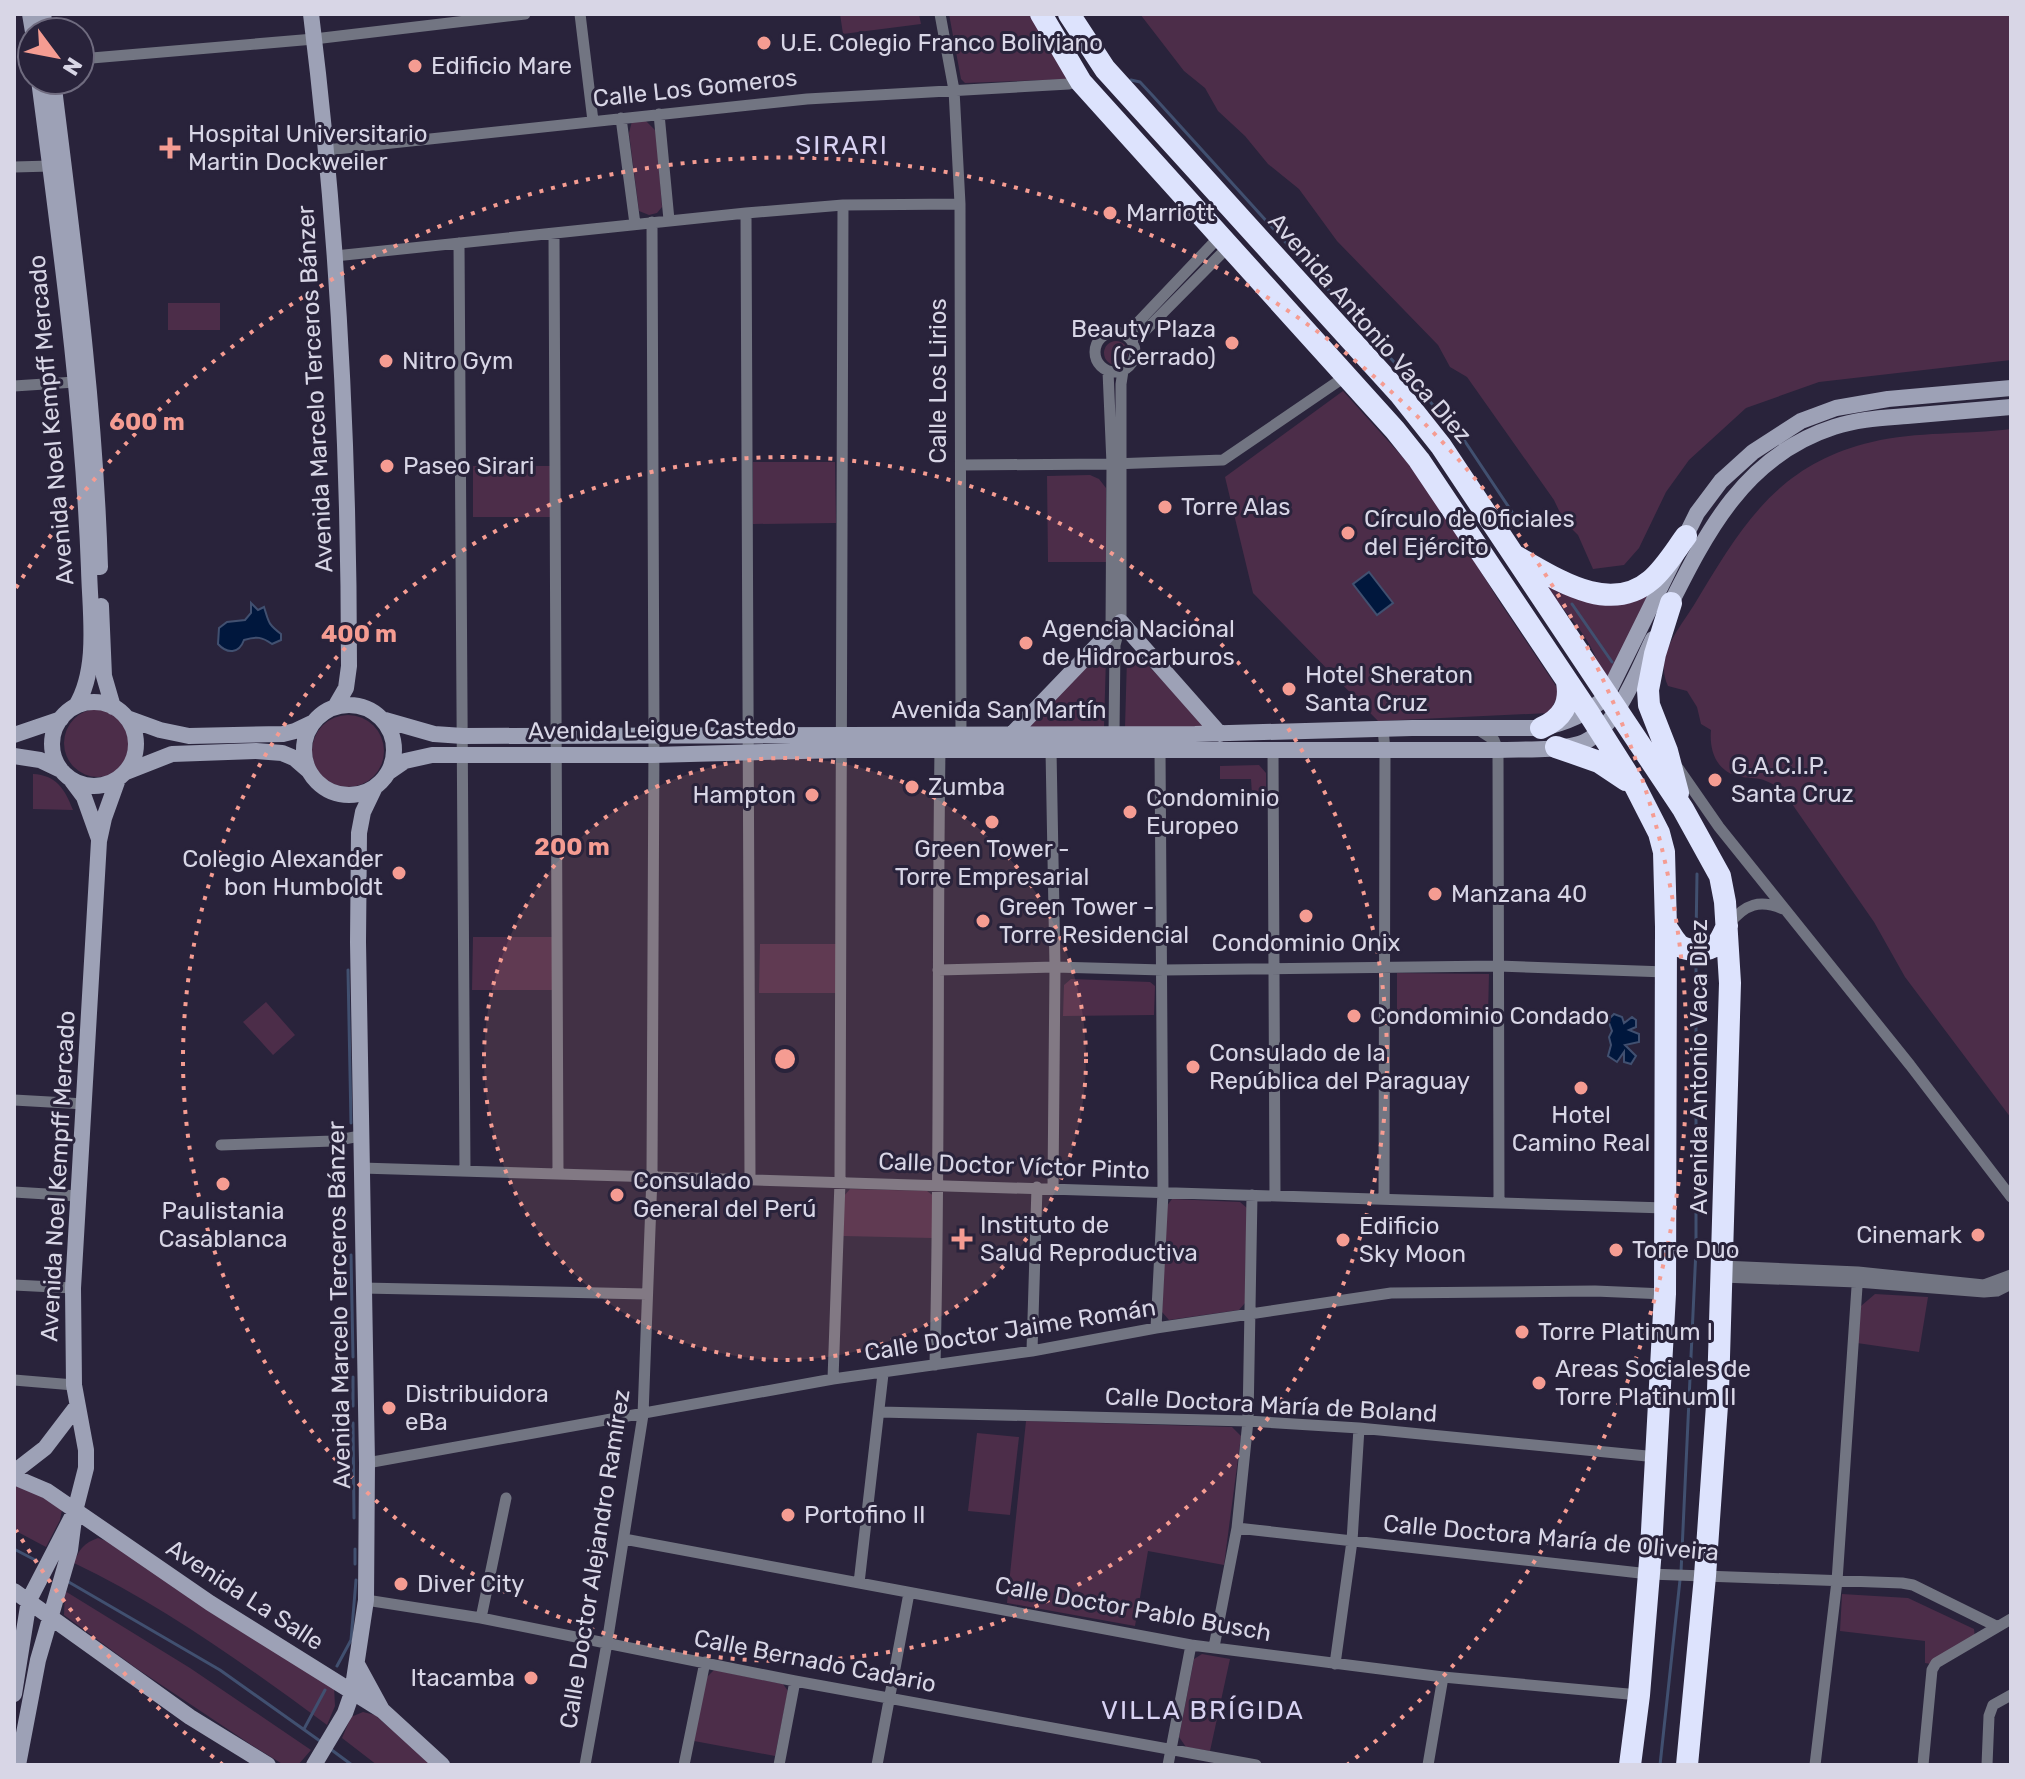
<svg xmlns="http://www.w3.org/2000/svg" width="2025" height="1779" font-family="Rubik,sans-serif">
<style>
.green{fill:#4c2d49}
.water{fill:#00173d;stroke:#415070;stroke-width:2}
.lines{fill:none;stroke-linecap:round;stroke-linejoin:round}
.stream{stroke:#415070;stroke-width:3}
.street{stroke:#727582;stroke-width:11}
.secondary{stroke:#9da1b6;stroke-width:16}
.highway{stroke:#dde3fd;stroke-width:22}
.ring{fill:none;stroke:#f59c92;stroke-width:4;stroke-dasharray:4 8}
.poi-dot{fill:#f59c92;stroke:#29233b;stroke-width:3}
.labels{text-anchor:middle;stroke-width:6;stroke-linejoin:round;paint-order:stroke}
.poi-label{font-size:24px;fill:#d8d6e6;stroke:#29233b;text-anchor:start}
.street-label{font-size:24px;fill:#d8d6e6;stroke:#29233b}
.neighbourhood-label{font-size:26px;letter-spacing:2px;fill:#d8d2f2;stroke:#29233b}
.centre{fill:#f59c92;stroke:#29233b;stroke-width:4}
.ring-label{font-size:24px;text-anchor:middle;font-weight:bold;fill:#f59c92;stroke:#29233b;stroke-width:6;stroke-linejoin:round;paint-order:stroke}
</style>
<rect width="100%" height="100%" fill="#29233b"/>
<!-- green -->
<path class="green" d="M840 14H919L921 24 843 34Z
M949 14H1033L1071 79 965 83 961 79Z
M1140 14H2011V360L1819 382 1746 408 1689 460 1666 492 1639 548 1624 565 1593 569 1578 535 1564 521 1554 500 1467 377 1450 367 1438 345 1337 241 1299 189 1268 164 1245 136 1218 111 1205 88 1184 71Z
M644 119 656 131 662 207 657 213 649 215 639 211 629 133 632 121Z
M168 303H220V330H168Z
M1104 353a12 12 0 1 1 24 0a12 12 0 1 1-24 0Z
M1343 391 1408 463 1437 501 1499 601 1560 692 1549 713 1378 721 1253 593 1225 477Z
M2011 429V1118L1905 977 1874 922 1790 801C1783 792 1777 785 1766 781 1758 777 1750 779 1742 777 1717 773 1709 752 1711 730L1701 724 1697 707 1687 691 1668 686C1654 657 1679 629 1694 605 1741 527 1777 464 1872 442 1917 431 1965 435 2011 429Z
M753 462H835L836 523 753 524Z
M473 466H552V517H473Z
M1090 475 1099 479 1106 488V562H1048L1047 476Z
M1537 576 1592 602 1654 586 1611 678 1601 674C1593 635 1559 608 1537 576Z
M1099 650 1106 656 1104 728 1026 729Z
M1132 654 1138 655 1208 728 1125 727 1127 658Z
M64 743a34 34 0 1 1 68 0a34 34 0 1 1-68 0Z
M312 751a36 36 0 1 1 72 0a36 36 0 1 1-72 0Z
M1259 765 1266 773V795H1252L1251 779H1220V766Z
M33 774C56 775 65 789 73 810L33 809Z
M473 937H552V990H472Z
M760 944H836V993H759Z
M1397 973 1489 974 1488 1015 1397 1013Z
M1071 979 1150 982 1155 986 1154 1015 1063 1016 1064 985Z
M266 1002 295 1035 273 1055 243 1022Z
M850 1189 927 1191 935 1197 932 1238 843 1236 844 1196Z
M1172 1199 1240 1202 1247 1208 1245 1303 1239 1310 1169 1320 1162 1312 1166 1207Z
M1875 1294 1928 1297 1919 1352 1857 1343 1861 1306Z
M1026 1421 1232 1427 1241 1436 1224 1565 1148 1551 1135 1626 1007 1603Z
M977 1433 1019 1437 1010 1515 968 1511Z
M14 1483 38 1490 62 1510 60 1520 46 1547 14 1530Z
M98 1538 109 1542 334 1686 335 1706 327 1725C247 1666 164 1606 74 1563 79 1549 84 1543 98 1538Z
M65 1591 190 1668 311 1750 298 1765H284L250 1744 136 1668 64 1615Z
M1842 1594 1908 1598 1974 1629 1975 1638 1931 1664 1925 1663V1641L1840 1631Z
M1202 1654 1230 1659 1210 1751 1186 1747 1179 1737 1194 1659Z
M714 1670 783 1684 788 1691 775 1756 694 1741 706 1678Z
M363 1712 375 1715 432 1765H377L342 1738 351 1717Z"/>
<!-- water -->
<path class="water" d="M1369 572 1393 603 1377 615 1353 584Z
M251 603 258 610 264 607C269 622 267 623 281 634V640L272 644C262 637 257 636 244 640 239 654 227 654 218 644L219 628 227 622 245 620 251 613Z
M1614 1014 1622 1017 1624 1023 1632 1017 1636 1020V1027L1629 1030 1639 1034V1042L1625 1045 1636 1056 1631 1064 1624 1062V1052L1617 1062 1608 1056 1611 1045 1609 1037 1612 1031 1608 1020Z"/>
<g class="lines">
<!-- stream -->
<path class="stream" d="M1131 80 1140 82 1153 96 1462 437 1520 524
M1572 604 1612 662
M1696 939 1697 874
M348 970 351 1123
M351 1255 353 1357
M353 1406V1377
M353 1423 354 1518
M14 1549 37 1561
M355 1549V1564
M1681 1572 1696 1249V968
M67 1581 220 1670 320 1741
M337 1666 351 1640 356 1580
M304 1729 325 1690
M329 1748 352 1765
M1660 1765 1680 1580"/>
<!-- street -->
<path class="street" d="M580 14 593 121
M940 14 954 90 960 204 961 740
M80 59 314 39 525 14
M659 114 669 220
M621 118 635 224
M326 150 807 99 1069 84
M14 167 51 166
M746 213 750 1179
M554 234 558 1174
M459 243 465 1171
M335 256 746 213 843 205 960 204
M1095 352a20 20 0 1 1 40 0a20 20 0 1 1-40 0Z
M1126 335 1220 236
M1133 343 1229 246
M1108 371 1112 464 1111 631 1115 645 1114 733
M14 386 75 382
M961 465 1112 464 1223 460 1346 376
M1115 645 1121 622V384L1123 371
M1383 729 1385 750 1384 1199
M1477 729 1494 740 1498 750 1499 1202
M1051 750 1055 967 1053 1187
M1273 750 1275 1196
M1678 768 1719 827 1910 1065 2011 1197
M1729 924C1745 904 1760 899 1783 909
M938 970 1055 967 1163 970 1498 966 1666 972
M14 1100 85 1104
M221 1145 333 1141 360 1136
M361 1168 1666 1208
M14 1192 79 1196
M1722 1266 1858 1272 1984 1285 2011 1275
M1722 1277 1857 1282 1984 1292 1997 1291 2011 1284
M14 1285 73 1288
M363 1288 647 1294
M1156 1328 1163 1193 1160 750
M1032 1351 1037 1187
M935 1365C940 1160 937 955 940 750
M833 1379 840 1182 843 205
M14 1380 74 1385
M880 1412 1248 1421 1359 1428 1657 1457
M367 1463 833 1379 1032 1351 1156 1328 1391 1293 1595 1291 1665 1294
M1237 1528 1649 1574 1902 1583 1913 1585 1996 1626
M624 1539 1191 1645 1443 1677 1639 1695
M859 1583 883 1374
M366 1600 481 1618 795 1681 1256 1765
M481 1618 506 1498
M1214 1647 1237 1528 1248 1421 1252 1195
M1335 1664 1352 1541 1359 1428
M585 1765 607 1643 643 1415 652 1176 654 735 652 222
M684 1765 705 1662
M779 1765 795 1681
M877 1765 909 1593
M1168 1765 1191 1645
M1428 1765 1443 1677
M1815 1765 1837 1581 1858 1272
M1923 1765 1932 1670 1936 1663 2011 1619
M1987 1765 1989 1716 1993 1705 2011 1695"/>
<!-- secondary -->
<path class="secondary" d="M30 14 33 32
M43 14 46 32
M311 14C338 230 349 448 349 666L346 688 335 707
M39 80C60 242 83 406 89 569 90 613 99 668 76 706
M53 80C73 242 95 403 100 567
M101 606 104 676 113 707
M1667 611C1706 533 1744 456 1834 427 1858 419 1883 418 1907 416 1942 413 1976 410 2011 407
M1121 622 1220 734
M52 744a42 42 0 1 1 84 0a42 42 0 1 1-84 0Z
M304 750a45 45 0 1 1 90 0a45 45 0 1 1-90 0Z
M127 718 160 730 189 736 283 734 295 731 314 722
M385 720 434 734 463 736 1195 734 1412 728H1541C1567 723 1587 714 1606 697L1697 513 1721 481 1753 452 1801 421 1836 408 1888 399 2011 388
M1012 734 1111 631
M14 735 61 719
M14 756 40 760 61 770
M126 772 172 754 256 751 282 753 294 758 309 771
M389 772 405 761 432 755H653L841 750H1498C1525 749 1554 751 1579 744 1614 734 1638 670 1653 639
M72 781 84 797 99 839
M14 1472 45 1448 77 1406
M14 1477 47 1491 210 1603 383 1711 442 1765
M14 1591 190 1717 268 1765
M357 1664 381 1708
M14 1694 29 1600 74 1513
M18 1765 38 1660 70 1550 75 1511 86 1468V1450L74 1385 73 1288 99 841 104 818 118 779
M314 1765 345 1713 352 1693 366 1600 367 1463 358 942 359 833 363 812 374 789"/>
<!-- highway -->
<path class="highway" d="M1041 14 1081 82 1395 430 1419 460 1588 712 1635 786 1659 833 1664 852 1666 927 1665 1294 1651 1549 1639 1695 1630 1765
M1069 14 1105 69 1399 393 1441 446 1683 809 1720 876 1725 902 1730 983 1718 1391 1705 1576 1687 1765
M1517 557C1555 578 1609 616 1651 580 1665 568 1675 551 1686 536
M1671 603 1655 654 1648 690 1649 705 1667 751 1678 793
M1541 728C1562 719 1571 704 1567 682
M1556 747 1599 762 1626 780
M1666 927C1670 932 1673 939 1678 944 1685 952 1709 952 1717 944 1721 940 1724 932 1727 926"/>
</g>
<!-- distance rings -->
<circle cx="785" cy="1059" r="301" fill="#f59c92" fill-opacity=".12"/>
<g class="ring">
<circle cx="785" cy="1059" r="301"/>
<circle cx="785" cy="1059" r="602"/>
<path d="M223 1765A902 902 0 0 1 16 1530M16 588A902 902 0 1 1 1347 1765"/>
</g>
<!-- markers -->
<g class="poi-dot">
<circle cx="764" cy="43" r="8"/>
<circle cx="415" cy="66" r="8"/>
<path d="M166 136h8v8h8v8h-8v8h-8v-8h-8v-8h8z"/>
<circle cx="1110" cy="213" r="8"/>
<circle cx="1232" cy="343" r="8"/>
<circle cx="386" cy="361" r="8"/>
<circle cx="387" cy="466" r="8"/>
<circle cx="1165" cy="507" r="8"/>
<circle cx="1348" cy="533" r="8"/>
<circle cx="1026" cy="643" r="8"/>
<circle cx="1289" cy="689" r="8"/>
<circle cx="1715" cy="780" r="8"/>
<circle cx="912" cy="787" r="8"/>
<circle cx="812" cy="795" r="8"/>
<circle cx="1130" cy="812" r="8"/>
<circle cx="992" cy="822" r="8"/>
<circle cx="399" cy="873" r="8"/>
<circle cx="1435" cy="894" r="8"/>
<circle cx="1306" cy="916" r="8"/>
<circle cx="983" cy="921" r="8"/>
<circle cx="1354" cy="1016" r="8"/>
<circle cx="1193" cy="1067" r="8"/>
<circle cx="1581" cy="1088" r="8"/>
<circle cx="223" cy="1184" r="8"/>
<circle cx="617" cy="1195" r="8"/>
<circle cx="1978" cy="1235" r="8"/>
<path d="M958 1227h8v8h8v8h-8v8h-8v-8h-8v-8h8z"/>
<circle cx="1343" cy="1240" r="8"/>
<circle cx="1616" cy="1250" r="8"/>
<circle cx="1522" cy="1332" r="8"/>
<circle cx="1539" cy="1383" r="8"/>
<circle cx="389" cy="1408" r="8"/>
<circle cx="788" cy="1515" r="8"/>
<circle cx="401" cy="1584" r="8"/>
<circle cx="531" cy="1678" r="8"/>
</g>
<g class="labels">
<!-- poi labels -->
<g class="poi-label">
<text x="780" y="51">U.E. Colegio Franco Boliviano</text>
<text x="431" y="74">Edificio Mare</text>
<text x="188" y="142">Hospital Universitario<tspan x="188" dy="28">Martin Dockweiler</tspan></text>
<text x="1126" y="221">Marriott</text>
<text x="1216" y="337" text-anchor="end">Beauty Plaza<tspan x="1216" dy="28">(Cerrado)</tspan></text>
<text x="402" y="369">Nitro Gym</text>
<text x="403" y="474">Paseo Sirari</text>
<text x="1181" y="515">Torre Alas</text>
<text x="1364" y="527">Círculo de Oficiales<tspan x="1364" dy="28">del Ejército</tspan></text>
<text x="1042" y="637">Agencia Nacional<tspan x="1042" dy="28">de Hidrocarburos</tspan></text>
<text x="1305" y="683">Hotel Sheraton<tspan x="1305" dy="28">Santa Cruz</tspan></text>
<text x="1731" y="774">G.A.C.I.P.<tspan x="1731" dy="28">Santa Cruz</tspan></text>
<text x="928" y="795">Zumba</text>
<text x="796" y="803" text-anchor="end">Hampton</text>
<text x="1146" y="806">Condominio<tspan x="1146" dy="28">Europeo</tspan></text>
<text x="992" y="857" text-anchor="middle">Green Tower -<tspan x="992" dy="28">Torre Empresarial</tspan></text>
<text x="383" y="867" text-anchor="end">Colegio Alexander<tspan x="383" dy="28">bon Humboldt</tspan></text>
<text x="1451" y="902">Manzana 40</text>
<text x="999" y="915">Green Tower -<tspan x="999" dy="28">Torre Residencial</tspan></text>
<text x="1306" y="951" text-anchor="middle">Condominio Onix</text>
<text x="1370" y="1024">Condominio Condado</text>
<text x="1209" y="1061">Consulado de la<tspan x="1209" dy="28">República del Paraguay</tspan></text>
<text x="1581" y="1123" text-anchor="middle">Hotel<tspan x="1581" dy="28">Camino Real</tspan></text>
<text x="633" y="1189">Consulado<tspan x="633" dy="28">General del Perú</tspan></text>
<text x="223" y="1219" text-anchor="middle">Paulistania<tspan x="223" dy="28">Casablanca</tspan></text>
<text x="980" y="1233">Instituto de<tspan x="980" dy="28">Salud Reproductiva</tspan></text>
<text x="1359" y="1234">Edificio<tspan x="1359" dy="28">Sky Moon</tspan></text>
<text x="1962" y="1243" text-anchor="end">Cinemark</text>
<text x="1632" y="1258">Torre Duo</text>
<text x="1538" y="1340">Torre Platinum I</text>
<text x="1555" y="1377">Areas Sociales de<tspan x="1555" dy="28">Torre Platinum II</tspan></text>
<text x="405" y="1402">Distribuidora<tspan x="405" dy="28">eBa</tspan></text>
<text x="804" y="1523">Portofino II</text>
<text x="417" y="1592">Diver City</text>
<text x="515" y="1686" text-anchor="end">Itacamba</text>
</g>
<!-- street labels -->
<g class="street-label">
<text transform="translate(695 88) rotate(-6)" y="8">Calle Los Gomeros</text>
<text transform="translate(1370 328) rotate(49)" y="8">Avenida Antonio Vaca Diez</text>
<text transform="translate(938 381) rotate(-90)" y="8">Calle Los Lirios</text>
<text transform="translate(315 389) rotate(-93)" y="8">Avenida Marcelo Terceros Bánzer</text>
<text transform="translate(51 420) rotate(-95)" y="8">Avenida Noel Kempff Mercado</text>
<text x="999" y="718">Avenida San Martín</text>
<text transform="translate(662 729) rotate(-1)" y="8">Avenida Leigue Castedo</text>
<text transform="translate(1699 1067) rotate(-90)" y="8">Avenida Antonio Vaca Diez</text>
<text transform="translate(1014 1166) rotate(2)" y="8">Calle Doctor Víctor Pinto</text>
<text transform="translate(58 1176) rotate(-87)" y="8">Avenida Noel Kempff Mercado</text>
<text transform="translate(339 1305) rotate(-91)" y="8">Avenida Marcelo Terceros Bánzer</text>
<text transform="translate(1010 1330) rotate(-9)" y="8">Calle Doctor Jaime Román</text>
<text transform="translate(1271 1405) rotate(3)" y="8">Calle Doctora María de Boland</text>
<text transform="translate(1551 1538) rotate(5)" y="8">Calle Doctora María de Oliveira</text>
<text transform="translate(595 1559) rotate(-81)" y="8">Calle Doctor Alejandro Ramírez</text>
<text transform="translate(245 1595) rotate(33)" y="8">Avenida La Salle</text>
<text transform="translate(1133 1609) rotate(10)" y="8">Calle Doctor Pablo Busch</text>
<text transform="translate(815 1661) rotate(11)" y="8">Calle Bernado Cadario</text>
</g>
<!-- neighbourhood labels -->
<g class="neighbourhood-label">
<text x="842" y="154">SIRARI</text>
<text x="1203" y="1719">VILLA BRÍGIDA</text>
</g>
</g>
<circle cx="785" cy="1059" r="12" class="centre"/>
<g class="ring-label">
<text x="147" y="430">600 m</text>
<text x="359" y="642">400 m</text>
<text x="572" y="855">200 m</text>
</g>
<!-- border -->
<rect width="2025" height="1779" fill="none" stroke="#d8d6e6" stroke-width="32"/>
<!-- north arrow -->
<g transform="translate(56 56) rotate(122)"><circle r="38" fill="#29233b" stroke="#6f6b7f" stroke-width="2"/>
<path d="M0-6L14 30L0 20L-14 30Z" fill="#f59c92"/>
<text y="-12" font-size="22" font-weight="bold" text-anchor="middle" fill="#d8d6e6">N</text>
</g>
</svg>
